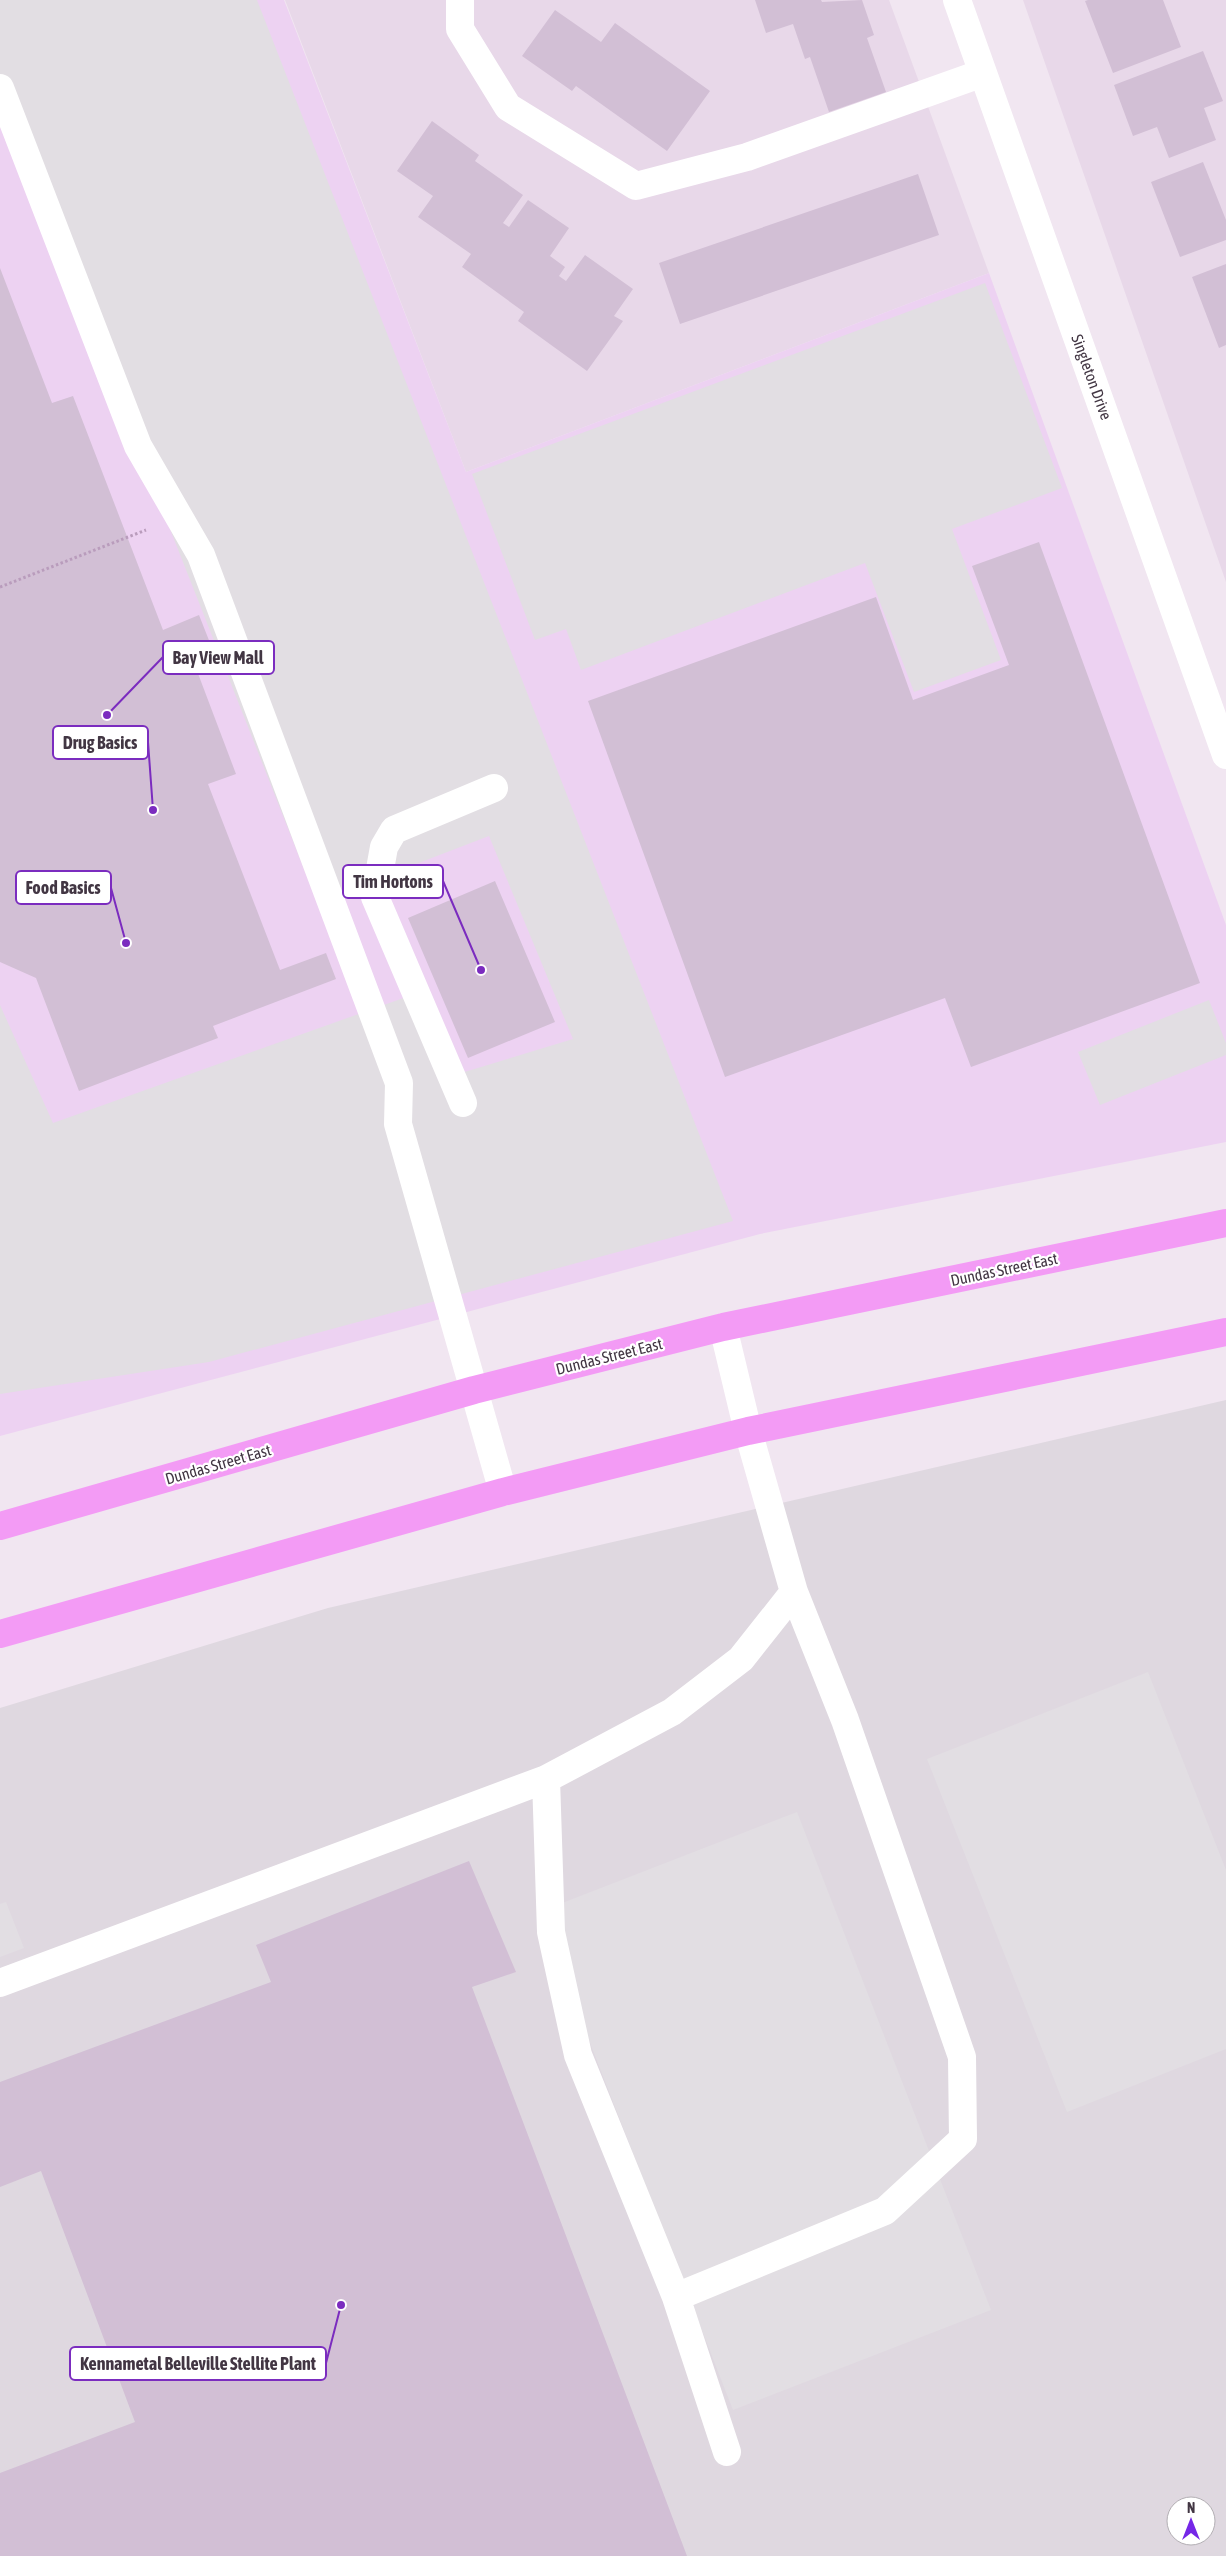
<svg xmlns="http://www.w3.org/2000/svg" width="1226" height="2556" font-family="'Asap Condensed',sans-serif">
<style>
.residential{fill:#e8d8e9}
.commercial{fill:#edd2f2}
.industrial{fill:#dfd8e0;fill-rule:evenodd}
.parking{fill:#e2dee3}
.building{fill:#d2bfd5}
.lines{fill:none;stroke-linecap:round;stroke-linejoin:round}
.path{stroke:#b99cbc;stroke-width:3;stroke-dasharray:2.5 2.5;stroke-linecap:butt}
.minor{stroke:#fff;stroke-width:28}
.major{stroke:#f39bf5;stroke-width:28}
.labels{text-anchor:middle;stroke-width:4.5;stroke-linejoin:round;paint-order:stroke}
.street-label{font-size:16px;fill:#423643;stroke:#fff}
.leader{fill:none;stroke:#7b2cbf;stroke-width:2}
.callout-dot{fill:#7b2cbf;stroke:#fff;stroke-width:2}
.callout{fill:#fff;stroke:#7b2cbf;stroke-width:2}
.callout-label{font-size:18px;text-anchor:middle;font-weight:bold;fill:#423643}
</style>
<rect width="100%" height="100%" fill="#f1e6f1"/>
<!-- residential -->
<path class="residential" d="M285 0H889L989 273 466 472Z
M1023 0H1226V582Z"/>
<!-- commercial -->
<path class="commercial" d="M0 0H284L466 472 989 273 1226 925V1142L760 1234 0 1436Z"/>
<!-- industrial -->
<path class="industrial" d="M1226 1400V2556H0V1708L328 1608ZM1176 2506H1206V2536H1176Z"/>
<!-- parking -->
<path class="parking" d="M0 0H257L733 1221 209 1362 0 1394V1005L53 1123 409 996 438 1080 573 1039 489 836 317 902 0 98Z
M985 283 1062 488 952 529 1001 660 914 692 865 563 581 670 566 629 535 640 472 474Z
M1209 1000 1226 1043V1055L1100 1105 1078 1052Z
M1148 1672 1226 1870V2049L1067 2112 927 1759Z
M797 1812 991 2310 733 2410 539 1912Z
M6 1902 24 1948 0 1957V1904Z"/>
<!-- building -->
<path class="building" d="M755 0H821L822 2 862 0 874 35 867 38 886 92 829 112 810 57 805 59 793 24 766 33Z
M1088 0H1163L1181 47 1113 73 1085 1Z
M555 10 601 42 615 23 710 91 667 151 576 86 572 91 522 56Z
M1203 51 1223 101 1204 108 1216 140 1169 158 1157 127 1133 136 1114 85Z
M432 121 479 155 475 161 523 195 503 223 509 227 528 200 569 228 550 256 565 267 559 276 566 281 585 255 633 289 614 316 623 321 587 371 518 321 524 312 462 267 471 254 418 217 433 196 397 171Z
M1203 162 1226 220V240L1180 257 1151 182Z
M918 174 939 235 680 324 659 263Z
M1226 264V345L1219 348 1192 277Z
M0 268 52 403 73 396 163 630 199 615 212 648 191 655 236 774 208 784 280 970 326 953 336 979 213 1026 218 1038 79 1091 36 978 0 962Z
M1039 542 1200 983 971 1067 945 998 725 1077 588 701 876 597 913 700 1009 665 972 566Z
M495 881 555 1022 468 1058 408 918Z
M469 1861 516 1972 472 1987 687 2556H0V2473L135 2422 41 2171 0 2187V2082L271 1982 256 1945Z"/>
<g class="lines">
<!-- path -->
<path class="path" d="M0 587 146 530"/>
<!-- minor -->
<path class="minor" d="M460 0V29L508 107 636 186 747 157 983 73
M957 0 1226 755
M0 88 138 446 201 555 399 1083 398 1124 503 1492
M463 1103 375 897 384 847 394 830 494 788
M546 1779 551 1932 578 2055 676 2297 727 2452
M0 1983 546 1779 672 1712 741 1659 794 1592 748 1431 723 1327
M676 2297 885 2211 963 2139 962 2057 845 1720 794 1592"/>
<!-- major -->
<path class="major" d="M0 1526 474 1390 723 1327 1226 1223
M0 1634 503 1492 748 1431 1226 1332"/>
</g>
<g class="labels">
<!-- street labels -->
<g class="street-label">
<text transform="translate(1092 377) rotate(70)" y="6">Singleton Drive</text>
<text transform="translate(1004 1269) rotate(-12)" y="6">Dundas Street East</text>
<text transform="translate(609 1356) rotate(-14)" y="6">Dundas Street East</text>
<text transform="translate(218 1464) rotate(-16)" y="6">Dundas Street East</text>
</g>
</g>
<!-- callouts -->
<path class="leader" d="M107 715L163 657M153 810L148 742M481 970L443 881M126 943L111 888M341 2305L326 2363"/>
<g class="callout-dot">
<circle cx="107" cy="715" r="5"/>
<circle cx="153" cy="810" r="5"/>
<circle cx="481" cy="970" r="5"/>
<circle cx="126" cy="943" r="5"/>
<circle cx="341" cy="2305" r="5"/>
</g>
<g class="callout">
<rect x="163" y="641" width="111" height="33" rx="5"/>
<rect x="53" y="726" width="95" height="33" rx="5"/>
<rect x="343" y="865" width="100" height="33" rx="5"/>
<rect x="16" y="871" width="95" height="33" rx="5"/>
<rect x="70" y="2347" width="256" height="33" rx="5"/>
</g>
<g class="callout-label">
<text x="218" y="664">Bay View Mall</text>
<text x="100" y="749">Drug Basics</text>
<text x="393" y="888">Tim Hortons</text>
<text x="63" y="894">Food Basics</text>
<text x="198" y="2370">Kennametal Belleville Stellite Plant</text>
</g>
<!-- north arrow -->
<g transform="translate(1191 2521)"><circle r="24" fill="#ffffff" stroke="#b3afb4"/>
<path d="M0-4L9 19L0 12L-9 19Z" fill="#7527e7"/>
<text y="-8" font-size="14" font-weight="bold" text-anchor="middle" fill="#423643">N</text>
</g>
</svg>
